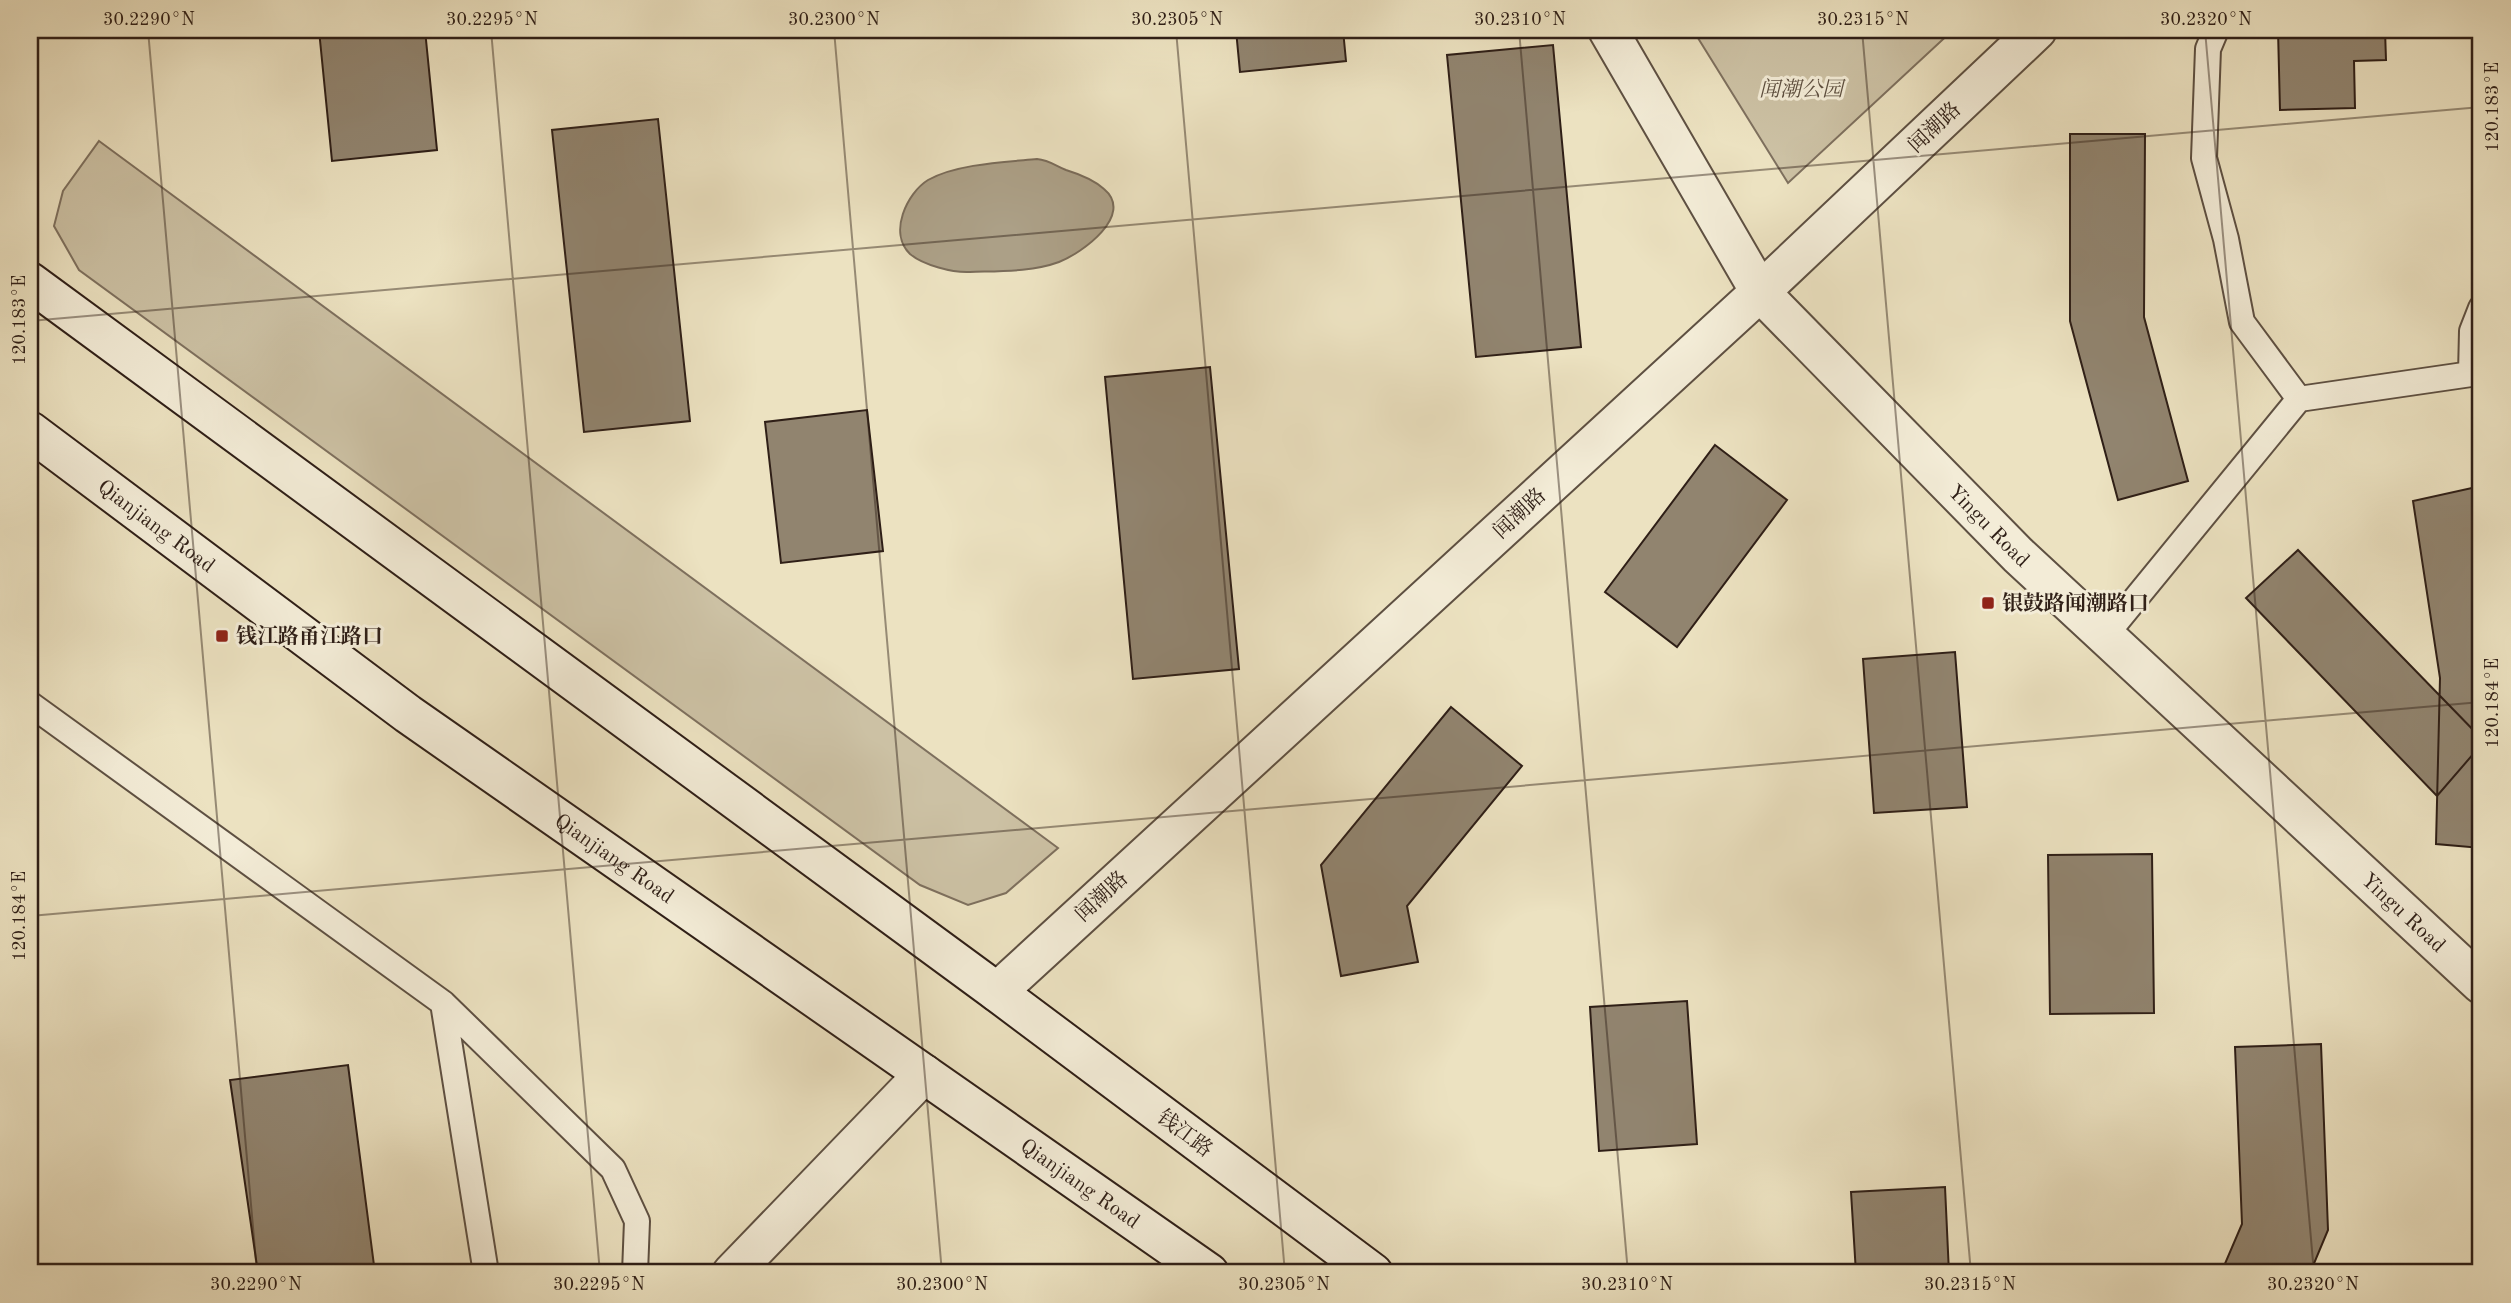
<svg xmlns="http://www.w3.org/2000/svg" width="2511" height="1303" font-family="'Old Standard TT','Noto Serif SC',serif">
<style>
.green{fill:#ccc1a4;stroke:#7e705e;stroke-width:2}
.water{fill:#aca087;stroke:#7a6c5a;stroke-width:2}
.building{fill:#91846f;stroke:#2f1f17;stroke-width:2}
.lines{fill:none;stroke-linecap:round;stroke-linejoin:round}
.service-casing{stroke:#5e5042;stroke-width:28}
.minor-casing{stroke:#5e5042;stroke-width:42}
.secondary-casing{stroke:#2f1f17;stroke-width:42}
.service{stroke:#f3ecd7;stroke-width:24}
.minor{stroke:#f3ecd7;stroke-width:38}
.secondary{stroke:#f3ecd7;stroke-width:38}
.ticks{fill:none;stroke:#2f1f17;stroke-width:2;stroke-opacity:0.45}
.poi-dot{fill:#8f2418;stroke:#f3ecd7;stroke-width:2.5}
.labels{text-anchor:middle;stroke-width:6;stroke-linejoin:round;paint-order:stroke}
.park-label{font-size:21px;font-style:italic;fill:#5e5041;stroke:#f3ecd7}
.street-label{font-size:21px;fill:#2f1f17;stroke:#f3ecd7}
.poi-label{font-size:21px;font-weight:bold;fill:#2f1f17;stroke:#f3ecd7;text-anchor:start}
.neatline{fill:none;stroke:#2f1f17;stroke-width:2.5}
.ticks-label{font-size:18px;text-anchor:middle;fill:#2f1f17}
</style>
<rect width="100%" height="100%" fill="#ece2c1"/>
<filter id="stains"><feTurbulence type="fractalNoise" baseFrequency=".00286" numOctaves="4"/><feColorMatrix values="0 0 0 0 .2 0 0 0 0 .09 0 0 0 0 .02 0 0 0 .5 -.17"/></filter>
<radialGradient id="worn" r=".72"><stop offset=".6" stop-color="#630" stop-opacity="0"/><stop offset="1" stop-color="#630" stop-opacity=".3"/></radialGradient>
<!-- green -->
<path class="green" d="M1693 30H1953L1788 183Z
M99 141 1058 848 1006 893 968 905 920 885 79 270 54 226 63 191Z"/>
<!-- water -->
<path class="water" d="M1037 159C1049 160 1056 166 1066 170 1079 174 1094 180 1104 189 1135 215 1082 253 1059 262 1032 272 999 271 970 272 953 273 923 265 910 254 888 233 907 193 928 180 956 164 1005 162 1037 159Z"/>
<!-- building -->
<path class="building" d="M319 30H425L437 150 332 161Z
M811 30H845L811 34Z
M1236 30H1343L1346 61 1240 72Z
M2278 30H2385L2386 60 2354 61 2355 108 2280 110Z
M1553 45 1581 347 1476 357 1447 55Z
M658 119 690 421 584 432 552 130Z
M2070 134H2145L2144 317 2188 481 2118 500 2070 321Z
M1210 367 1239 669 1133 679 1105 377Z
M867 410 883 551 781 563 765 422Z
M1715 445 1787 500 1677 647 1605 592Z
M2481 486V848L2436 844 2440 678 2413 501Z
M2298 550 2481 738V745L2437 796 2246 598Z
M1955 652 1967 807 1874 813 1863 659Z
M1451 707 1522 766 1407 906 1418 962 1341 976 1321 865Z
M2152 854 2154 1013 2050 1014 2048 855Z
M1687 1001 1697 1144 1599 1151 1590 1007Z
M2321 1044 2328 1230 2310 1273H2221L2242 1224 2235 1047Z
M348 1065 375 1273H258L230 1080Z
M1945 1187 1949 1273H1856L1851 1192Z"/>
<g class="lines">
<!-- service casing -->
<g class="service-casing">
<path id="service" d="M2216 30 2208 49 2204 158 2226 239 2242 322 2299 399
M2105 636 2299 399 2471 374 2472 331 2481 308
M30 704 443 1003 613 1169 637 1221 635 1273
M443 1003 486 1273"/>
</g>
<!-- minor casing -->
<g class="minor-casing">
<g id="minor">
<path id="s1" d="M1608 30 1760 292 2018 555 2481 984"/>
<path d="M997 992 1760 292 2037 30"/>
<path d="M732 1273 924 1074"/>
</g>
</g>
<!-- secondary casing -->
<g class="secondary-casing">
<g id="secondary">
<path d="M30 282 997 992 1373 1273"/>
<path id="s2" d="M30 431 408 714 1209 1273"/>
</g>
</g>
<!-- service -->
<use href="#service" class="service"/>
<!-- minor -->
<use href="#minor" class="minor"/>
<!-- secondary -->
<use href="#secondary" class="secondary"/>
</g>
<!-- ticks -->
<path class="ticks" d="M148 30 257 1273M491 30 600 1273M834 30 942 1273M1176 30 1285 1273M1519 30 1628 1273M1862 30 1971 1273M2205 30 2314 1273M30 321 2481 107M30 916 2481 702"/>
<!-- markers -->
<g class="poi-dot">
<rect x="1981" y="596" width="14" height="14" rx="3.5"/>
<rect x="215" y="629" width="14" height="14" rx="3.5"/>
</g>
<g class="labels">
<!-- park labels -->
<g class="park-label">
<text x="1801" y="96">闻潮公园</text>
</g>
<!-- street labels -->
<g class="street-label">
<text transform="translate(1934 127) rotate(-43)" y="7">闻潮路</text>
<text transform="translate(1519 513) rotate(-43)" y="7">闻潮路</text>
<text dy="7" stroke="none"><textPath href="#s1" startOffset="630">Yingu Road</textPath></text>
<text dy="7" stroke="none"><textPath href="#s2" startOffset="158">Qianjiang Road</textPath></text>
<text dy="7" stroke="none"><textPath href="#s2" startOffset="724">Qianjiang Road</textPath></text>
<text transform="translate(1101 896) rotate(-43)" y="7">闻潮路</text>
<text dy="7" stroke="none"><textPath href="#s1" startOffset="1197">Yingu Road</textPath></text>
<text transform="translate(1185 1133) rotate(37)" y="7">钱江路</text>
<text dy="7" stroke="none"><textPath href="#s2" startOffset="1292">Qianjiang Road</textPath></text>
</g>
<!-- poi labels -->
<g class="poi-label">
<text x="2002" y="610">银鼓路闻潮路口</text>
<text x="236" y="643">钱江路甬江路口</text>
</g>
</g>
<!-- margin -->
<rect width="2511" height="1303" fill="none" stroke="#ece2c1" stroke-width="77"/>
<rect x="38" y="38" width="2434" height="1226" class="neatline"/>
<g class="ticks-label">
<text x="149" y="25">30.2290°N</text>
<text x="492" y="25">30.2295°N</text>
<text x="834" y="25">30.2300°N</text>
<text x="1177" y="25">30.2305°N</text>
<text x="1520" y="25">30.2310°N</text>
<text x="1863" y="25">30.2315°N</text>
<text x="2206" y="25">30.2320°N</text>
<text transform="translate(2492 107) rotate(-90)" y="6">120.183°E</text>
<text transform="translate(19 320) rotate(-90)" y="6">120.183°E</text>
<text transform="translate(2492 703) rotate(-90)" y="6">120.184°E</text>
<text transform="translate(19 916) rotate(-90)" y="6">120.184°E</text>
<text x="256" y="1290">30.2290°N</text>
<text x="599" y="1290">30.2295°N</text>
<text x="942" y="1290">30.2300°N</text>
<text x="1284" y="1290">30.2305°N</text>
<text x="1627" y="1290">30.2310°N</text>
<text x="1970" y="1290">30.2315°N</text>
<text x="2313" y="1290">30.2320°N</text>
</g>
<rect width="100%" height="100%" filter="url(#stains)"/>
<rect width="100%" height="100%" fill="url(#worn)"/>
</svg>
